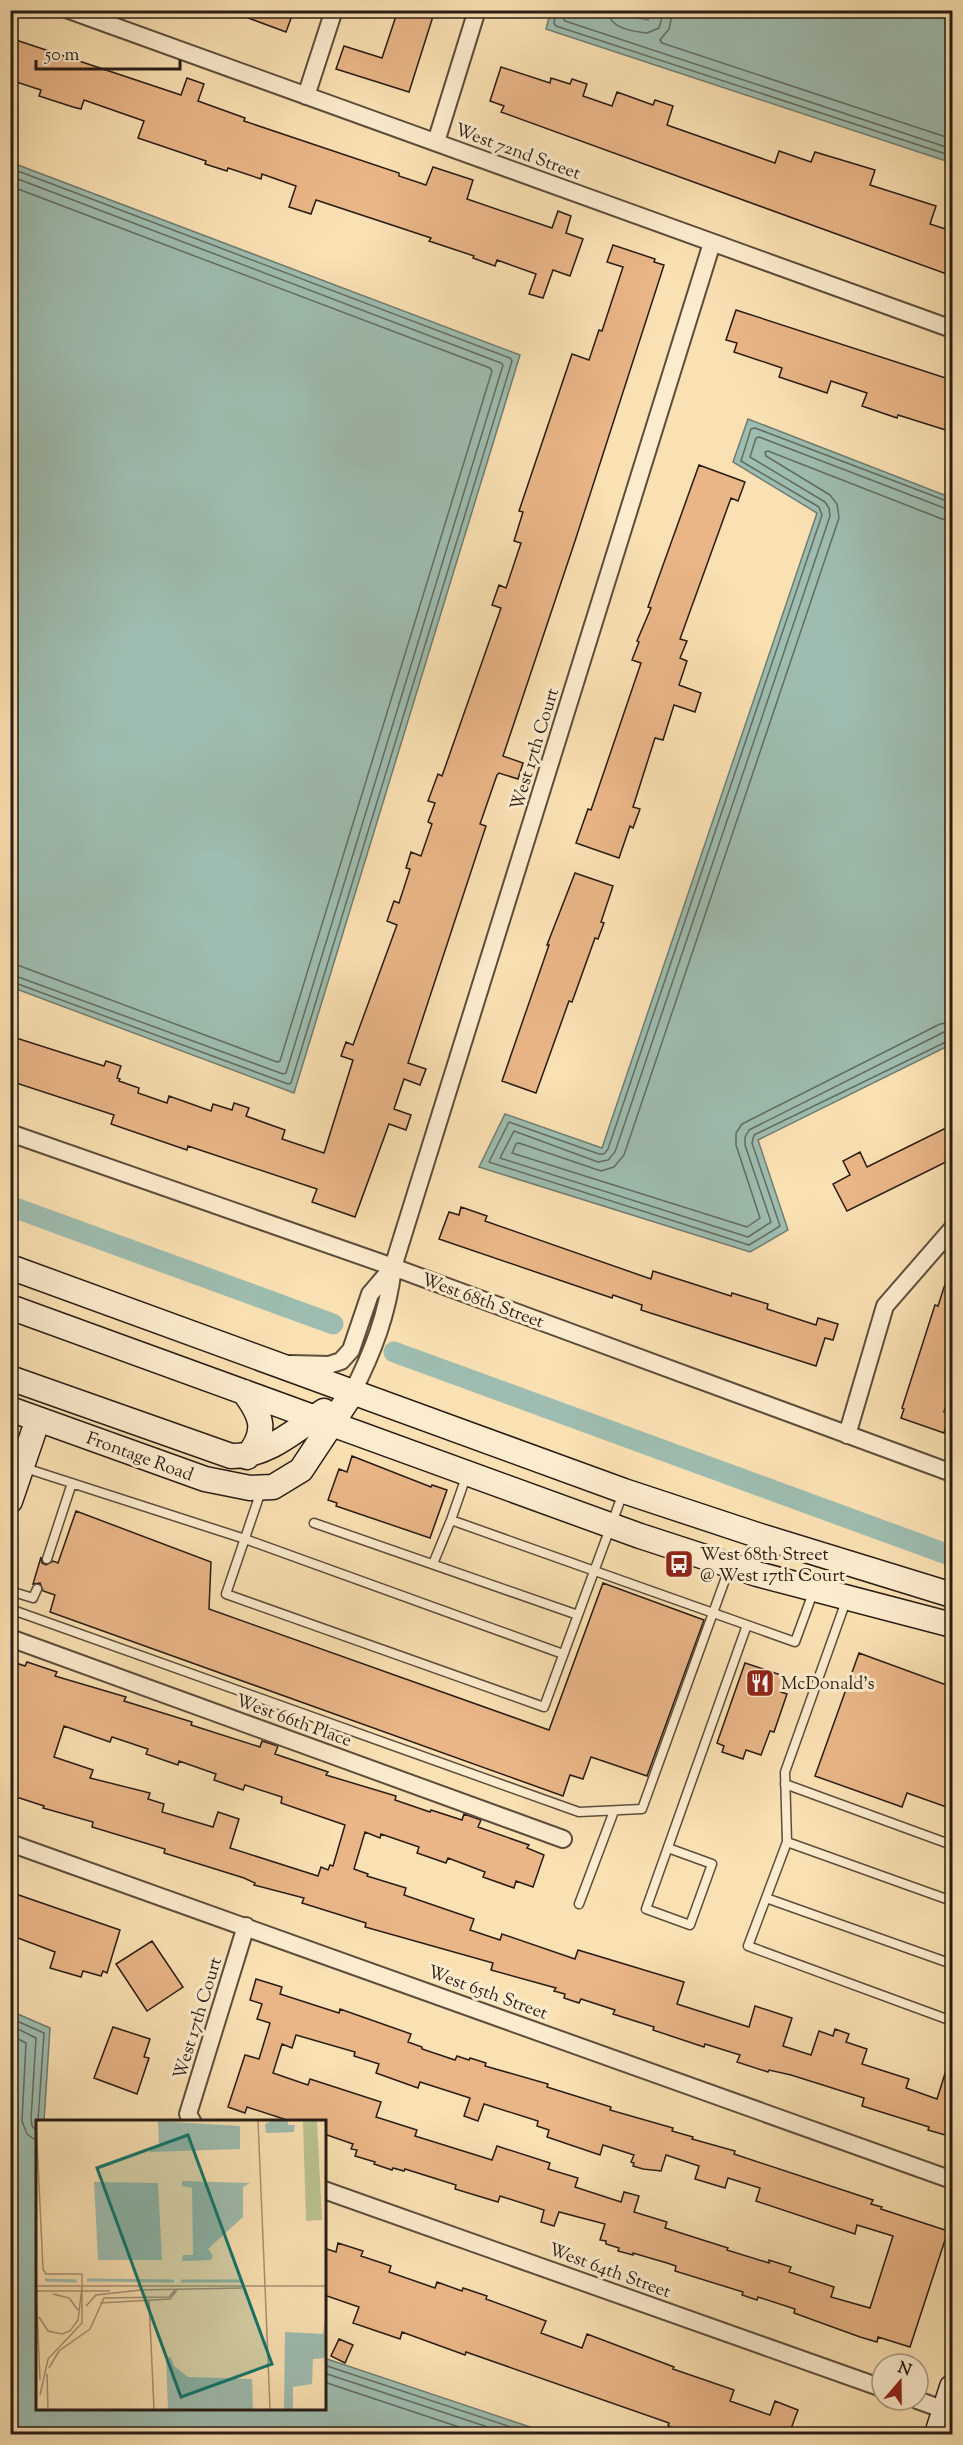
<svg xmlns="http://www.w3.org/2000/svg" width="963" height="2445" font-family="'Sorts Mill Goudy',serif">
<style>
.water{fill:#9ebdb0;stroke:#6f7d72;stroke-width:1.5}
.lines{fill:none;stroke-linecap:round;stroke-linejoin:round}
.shore{stroke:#636c62;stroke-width:1.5}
.canal{stroke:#9ebdb0;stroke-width:21}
.building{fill:#eab688;stroke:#281c15;stroke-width:1.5;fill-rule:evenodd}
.lane-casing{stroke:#5c4d3c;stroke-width:11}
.street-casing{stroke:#5c4d3c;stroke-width:20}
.secondary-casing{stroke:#281c15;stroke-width:27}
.lane{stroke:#fcecce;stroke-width:8}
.street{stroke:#fcecce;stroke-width:16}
.secondary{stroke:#fcecce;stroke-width:24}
.labels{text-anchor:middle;stroke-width:6;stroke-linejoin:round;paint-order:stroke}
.street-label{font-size:18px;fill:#281c15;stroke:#fcecce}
.poi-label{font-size:18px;fill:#281c15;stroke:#fcecce;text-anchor:start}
.inset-river{fill:none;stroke:#9ebdb0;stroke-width:3}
.inset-road{fill:none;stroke:#a69274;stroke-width:1.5}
.view{fill:#0f766e;fill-opacity:0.15;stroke:#0f766e;stroke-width:3}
.inset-edge{fill:none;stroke:#281c15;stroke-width:3}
</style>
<rect width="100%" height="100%" fill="#fae1b3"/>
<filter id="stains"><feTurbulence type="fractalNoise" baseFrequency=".00333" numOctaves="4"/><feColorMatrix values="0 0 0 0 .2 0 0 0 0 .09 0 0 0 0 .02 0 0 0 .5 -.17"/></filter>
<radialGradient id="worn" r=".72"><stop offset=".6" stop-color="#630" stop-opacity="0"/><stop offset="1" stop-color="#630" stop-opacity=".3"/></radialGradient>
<!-- water -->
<path class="water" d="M551 10 611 11 648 20 652 10 952 11V163L546 29Z
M10 162 520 355 294 1093 11 987Z
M748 419 952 498V1044L758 1140 788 1230 750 1252 479 1167 505 1114 602 1148 817 513 733 462Z
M13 2012 50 2028 44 2121H38V2408H324V2358L551 2434H11L10 2013Z"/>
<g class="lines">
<!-- shore -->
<path class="shore" d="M556 10 554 23 556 26 952 156
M564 10 563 18 565 21 952 149
M608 10C609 29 632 31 647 33L659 28 664 10
M673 10 669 29 660 40 662 43 952 139
M10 168 510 358 512 361 291 1083 288 1084 10 981
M10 176 501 363 503 365 286 1073 283 1074 10 974
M10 186 490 368 492 371 280 1061 277 1062 20 966 10 965
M952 503 755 428 751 429 741 461 819 507 822 515 608 1149 604 1154H599L509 1122 489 1162 749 1245 780 1226 752 1143 754 1135 952 1039
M952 511 759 437 756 438 750 457 825 502 829 508 830 516 615 1152 608 1160 598 1162 514 1131 500 1158 748 1237 771 1222 745 1145V1137L749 1130 944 1032 952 1031
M952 520 942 519 768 451 765 452 766 456 830 495 837 504 839 518 624 1155 614 1167 601 1171 519 1143 516 1144 512 1153 747 1227 760 1218 736 1145V1133L742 1124 940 1024 952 1022
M10 2018 44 2033 38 2121
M10 2025 36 2038 31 2119 32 2126 38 2132
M10 2035 26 2043 22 2121 27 2134 38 2142
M324 2365 532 2434
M324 2373 509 2434
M324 2382 480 2434"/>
<!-- canal -->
<path class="canal" d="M10 1206 333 1324
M394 1352 952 1556"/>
</g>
<!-- building -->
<path class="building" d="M232 10H294L286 32 232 12Z
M398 10H435L409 92 336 69 344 46 382 58Z
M10 38 181 95 187 78 204 84 198 101 245 118 244 121 399 173V176L426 185 433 167 473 180 467 199 552 228 558 211 571 216 566 233 583 239 570 276 553 270 543 298 529 294 536 274 497 260 495 266 473 258 474 256 429 241 431 238 316 200 311 214 289 207 296 186 262 174 261 179 228 168 227 171 205 164 206 161 138 138 144 121 84 100 81 109 73 107 39 96 41 90 10 80Z
M501 67 550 83 551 78 570 84 572 79 587 84 583 96 612 106 617 92 653 105 655 100 673 106 667 125 775 163 779 151 811 162 815 152 875 170 870 185 936 206 930 224 952 231V276L501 112 504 106 490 101Z
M613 245 655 259 654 262 664 265 575 541 503 756 523 763 518 779 499 773 497 775 480 824 486 826 408 1063 426 1069 420 1085 404 1079 394 1109 411 1115 406 1130 389 1124 355 1217 312 1202 317 1189 188 1146 187 1150 111 1124 114 1115 10 1081V1036L104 1066 106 1061 121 1066 117 1078 120 1079 119 1081 139 1088 138 1093 167 1103 169 1096 211 1111 213 1104 232 1110 234 1103 249 1108 246 1116 285 1130 282 1139 324 1153 353 1060 341 1056 346 1042 353 1045 397 925 387 921 394 901 399 903 410 869 406 868 411 852 421 856 432 824 428 822 435 803 428 801 438 774 442 776 501 608 492 605 499 585 506 588 521 543 514 541 523 512 519 511 572 354 589 360 599 330 602 331 623 267 607 262Z
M736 310 952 380V432L898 415 897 418 862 406 867 393 831 381 827 393 779 377 782 368 734 352 737 343 726 340Z
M699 465 745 482 738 501 731 498 680 639 687 641 680 658 687 661 679 685 701 693 695 712 674 705 663 740 655 738 633 807 640 809 633 828 630 826 619 858 576 843 588 809 591 810 641 663 632 660 639 642 637 641 651 608 648 607Z
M575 873 613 886 601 922 604 923 598 939 595 938 572 1002 569 1001 536 1093 502 1081 549 945H547Z
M952 1125V1159L847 1211 833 1184 850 1175 843 1161 860 1152 867 1167Z
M461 1207 487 1216 485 1221 651 1279 653 1271 731 1296 732 1293 768 1304 767 1309 816 1325 818 1318 838 1324 833 1340 825 1338 816 1366 641 1310 642 1305 613 1295 612 1298 439 1239 449 1212 459 1215Z
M949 1272H952V1385L944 1412 950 1413 944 1433 901 1418 904 1409 902 1408 935 1305 938 1306Z
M352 1456 431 1487 432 1485 447 1490 430 1538 336 1506 337 1503 328 1500 339 1469 347 1472Z
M76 1511 211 1562 209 1609 549 1730 603 1583 704 1620 647 1776 591 1757 583 1779 570 1775 563 1796 50 1612 55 1595 43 1591 40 1583 33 1584 41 1557 42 1563 46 1565 53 1561 58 1563Z
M859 1653 952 1687V1809L907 1793 902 1807 815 1776Z
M10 1661 25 1666 27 1662 57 1672 55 1676 126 1697 124 1701 192 1722 191 1725 260 1747 262 1741 278 1746 275 1754 328 1772 326 1775 396 1796 395 1800 430 1812 431 1810 462 1820 464 1814 481 1820 478 1827 529 1845 527 1848 544 1855 533 1887 516 1881 514 1888 483 1877 485 1872 448 1858 446 1863 417 1853 419 1847 381 1834 380 1838 365 1832 354 1869 368 1874 367 1876 406 1888 404 1895 474 1919 470 1930 500 1940 502 1934 575 1959 578 1950 684 1982 677 2004 749 2027 755 2006 792 2018 783 2046 811 2055 819 2031 833 2036 835 2029 849 2034 846 2042 867 2049 862 2064 909 2079 906 2088 937 2099 949 2061 952 2062V2137L928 2130 929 2127 862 2106 864 2098 791 2075 769 2070 768 2072 737 2062 740 2055 705 2044 704 2047 653 2030 654 2027 613 2014 615 2010 581 1999 579 2003 564 1998 565 1994 554 1991 556 1988 491 1970 493 1963 365 1927 366 1923 302 1903 304 1898 254 1885 255 1883 244 1878 164 1853 165 1849 92 1827 93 1822 43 1808 44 1806 10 1795V1714L15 1701 10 1699ZM64 1726 110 1742 112 1737 148 1749 146 1754 178 1765 179 1761 216 1774 214 1780 243 1790 245 1785 282 1797 281 1803 345 1825 333 1866 330 1865 328 1870 321 1867 318 1876 230 1848 239 1819 218 1812 213 1827 162 1812 164 1804 148 1799 150 1793 90 1778 93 1770 54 1757Z
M745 1663 787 1677 781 1692 787 1694 774 1732 770 1731 761 1755 746 1750 743 1759 722 1752 724 1746 717 1743Z
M10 1892 120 1930 107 1973 103 1971 101 1976 83 1971 81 1977 50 1968 55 1952 10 1935Z
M152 1941 183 1987 147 2011 116 1964Z
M256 1979 282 1987 280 1994 339 2013 340 2009 411 2034 408 2042 422 2047V2049L455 2060 457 2056 469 2060 470 2058 486 2063 485 2066 548 2084 547 2087 611 2107 610 2110 673 2128 672 2131 693 2137 692 2139 735 2151 734 2154 873 2200 871 2204 882 2207 881 2209 948 2231 910 2347 878 2337 877 2342 860 2337 794 2313 795 2309 758 2297 757 2300 742 2295 743 2292 675 2271 676 2266 667 2263 633 2253V2255L618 2251 619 2248 606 2244V2241L600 2240 605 2224 559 2212 554 2226 541 2222 544 2210 500 2196 498 2202 455 2189 456 2185 405 2169 404 2171 393 2168 392 2170 374 2164 375 2162 355 2156 357 2150 351 2149 353 2144 324 2134V2121H290L247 2107 245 2113 228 2107 245 2055 259 2059 270 2023 257 2019 262 2004 250 2000ZM296 2035 355 2052 354 2056 379 2064 376 2073 418 2088 420 2082 470 2098 464 2116 478 2121 484 2104 538 2121 537 2126 549 2130 547 2137 600 2155 603 2145 634 2155 631 2162 634 2163 633 2166 643 2169 661 2171 666 2155 699 2166 695 2179 725 2188 728 2178 760 2188 756 2201 855 2234 857 2225 893 2236 870 2308 831 2297 834 2287 789 2272 791 2267 769 2260V2263L727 2250 728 2248 665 2228 667 2222 634 2212 639 2196 624 2192 621 2202 575 2187 578 2178 548 2169 550 2163 497 2146 492 2160 415 2136 417 2130 376 2117 381 2102 310 2079 308 2085 273 2073 282 2044 292 2048Z
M113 2027 150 2039 144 2057 149 2058 137 2094 94 2078Z
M338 2243 363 2251 361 2256 391 2266 389 2272 435 2288 437 2282 462 2291 463 2288 487 2296 486 2299 546 2321 541 2333 582 2348 587 2334 674 2367 673 2369 734 2390 730 2401 770 2415 775 2401 798 2410 789 2434H721L705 2429 704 2434H694L668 2426 669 2423 466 2352 465 2355 402 2332 400 2339 353 2323 359 2307 324 2295V2248L336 2252Z
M339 2339 353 2345 345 2363 331 2356Z"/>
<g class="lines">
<!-- lane casing -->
<g class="lane-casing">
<path id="lane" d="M22 1467 245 1539 563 1654
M467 1474 451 1520 795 1642 814 1590
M261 1491 226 1594 544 1707 623 1493
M314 1523 578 1615
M47 1559 72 1483
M433 1564 451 1520
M10 1591 33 1598 37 1589
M846 1601 785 1772 787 1842 748 1946 952 2021
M10 1609 579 1812 642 1809 730 1566
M785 1784 952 1845
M787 1842 952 1901
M668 1848 712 1864 690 1925 646 1909 747 1625
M766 1898 952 1964
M579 1904 614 1811"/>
</g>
<!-- street casing -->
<g class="street-casing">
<path id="street" d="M69 10 952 329
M306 96 334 10
M436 142 477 10
M10 1133 393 1267 952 1473
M291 1364 329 1365 341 1361 351 1350 370 1294 393 1267
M352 1393C373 1352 388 1313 393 1267L712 243
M847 1435 885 1306 952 1229
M10 1638 563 1839
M10 1843 952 2180
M192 2121 188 2114 246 1926
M324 2190 882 2388
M917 2400 945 2410"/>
</g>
<!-- secondary casing -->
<g class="secondary-casing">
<path id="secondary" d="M10 1267 624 1491 757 1535 952 1595
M10 1307 640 1536 757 1574 952 1625
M10 1378 231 1456C266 1457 296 1430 324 1411
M244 1392C262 1416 268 1431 247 1457
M10 1409 205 1479 250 1488 273 1487 301 1470 352 1393
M10 1501 38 1419
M937 2434 952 2387"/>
</g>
<!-- lane -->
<use href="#lane" class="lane"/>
<!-- street -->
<use href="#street" class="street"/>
<!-- secondary -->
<use href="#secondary" class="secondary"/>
</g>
<!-- icons -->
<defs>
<g id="bus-square" transform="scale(1.5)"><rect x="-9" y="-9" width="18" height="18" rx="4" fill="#8f2418" stroke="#fcecce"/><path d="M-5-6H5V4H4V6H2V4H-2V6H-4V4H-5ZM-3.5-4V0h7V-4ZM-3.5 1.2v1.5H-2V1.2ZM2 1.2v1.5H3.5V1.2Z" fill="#fff"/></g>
<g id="restaurant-square" transform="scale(1.5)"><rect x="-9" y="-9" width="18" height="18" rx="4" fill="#8f2418" stroke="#fcecce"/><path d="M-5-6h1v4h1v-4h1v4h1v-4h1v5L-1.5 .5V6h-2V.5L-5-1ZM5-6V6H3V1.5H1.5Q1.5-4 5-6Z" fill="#fff"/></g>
</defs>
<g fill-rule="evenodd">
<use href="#bus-square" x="679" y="1564"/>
<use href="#restaurant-square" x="760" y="1683"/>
</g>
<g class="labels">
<!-- street labels -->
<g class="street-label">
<text transform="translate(518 151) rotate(20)" y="6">West 72nd Street</text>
<text transform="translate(534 749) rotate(-73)" y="6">West 17th Court</text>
<text transform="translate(483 1300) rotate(20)" y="6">West 68th Street</text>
<text transform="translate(140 1456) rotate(20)" y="6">Frontage Road</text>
<text transform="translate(294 1720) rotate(20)" y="6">West 66th Place</text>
<text transform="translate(488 1992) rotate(20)" y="6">West 65th Street</text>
<text transform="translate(197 2018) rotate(-73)" y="6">West 17th Court</text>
<text transform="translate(610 2270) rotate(20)" y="6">West 64th Street</text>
</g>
<!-- poi labels -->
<g class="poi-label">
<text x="700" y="1560">West 68th Street<tspan x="700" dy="21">@ West 17th Court</tspan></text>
<text x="781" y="1689">McDonald's</text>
</g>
</g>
<!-- overview -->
<g transform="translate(36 2120)">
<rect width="290" height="290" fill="#fae1b3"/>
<path d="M267 1H281L286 100 270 101Z" fill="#bac38f"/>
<path d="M122 1 204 6V29L114 32 113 28 123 27ZM236 1H252V5H259L258 12 230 13 229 4ZM146 61 214 63 207 67V97L172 129 177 136 175 140 146 141 147 135H157L156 68 146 66ZM58 62 122 63 126 140H62ZM289 200V238L277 239 276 264 257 267V289H248L249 212 287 214ZM135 237 138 246 152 257 216 259 217 289H132L130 238Z" fill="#9ebdb0"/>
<path class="inset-river" d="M9 160 41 161M51 160 138 161M145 161H207"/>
<path class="inset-road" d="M0 1 7 149 10 154H46V165M222 1 229 166M0 164 4 260M0 166H290M229 166 234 289M103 170 206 168M0 171H74M17 174 33 178 42 190M113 180 118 289M64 183 134 179 141 170M50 186 60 175 105 170M3 197 12 211 26 214 34 211 42 200 46 167M13 248 23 231 54 209 68 178 133 177 139 170M11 254 12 289M4 275 12 239 46 203V166"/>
<path class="view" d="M152 15 236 244 145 277 61 48Z"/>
<rect width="290" height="290" class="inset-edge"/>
</g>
<!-- margin -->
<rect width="963" height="2445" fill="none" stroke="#fae1b3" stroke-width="36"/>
<rect x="12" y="12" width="939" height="2421" fill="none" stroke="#281c15" stroke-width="3"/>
<rect x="18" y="18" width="927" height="2409" fill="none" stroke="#281c15" stroke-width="1.5"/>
<!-- north arrow -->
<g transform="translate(900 2382) rotate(20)"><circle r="28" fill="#fcecce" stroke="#a79984" stroke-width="1.5"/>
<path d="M0-4.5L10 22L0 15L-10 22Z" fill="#8f2418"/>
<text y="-9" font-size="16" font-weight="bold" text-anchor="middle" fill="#281c15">N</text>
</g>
<!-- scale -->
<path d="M36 60v9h144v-9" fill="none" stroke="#281c15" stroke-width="3"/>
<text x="45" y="60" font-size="18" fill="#281c15" stroke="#fcecce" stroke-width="4.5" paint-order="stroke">50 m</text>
<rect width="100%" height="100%" filter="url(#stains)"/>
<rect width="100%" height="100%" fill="url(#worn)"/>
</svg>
